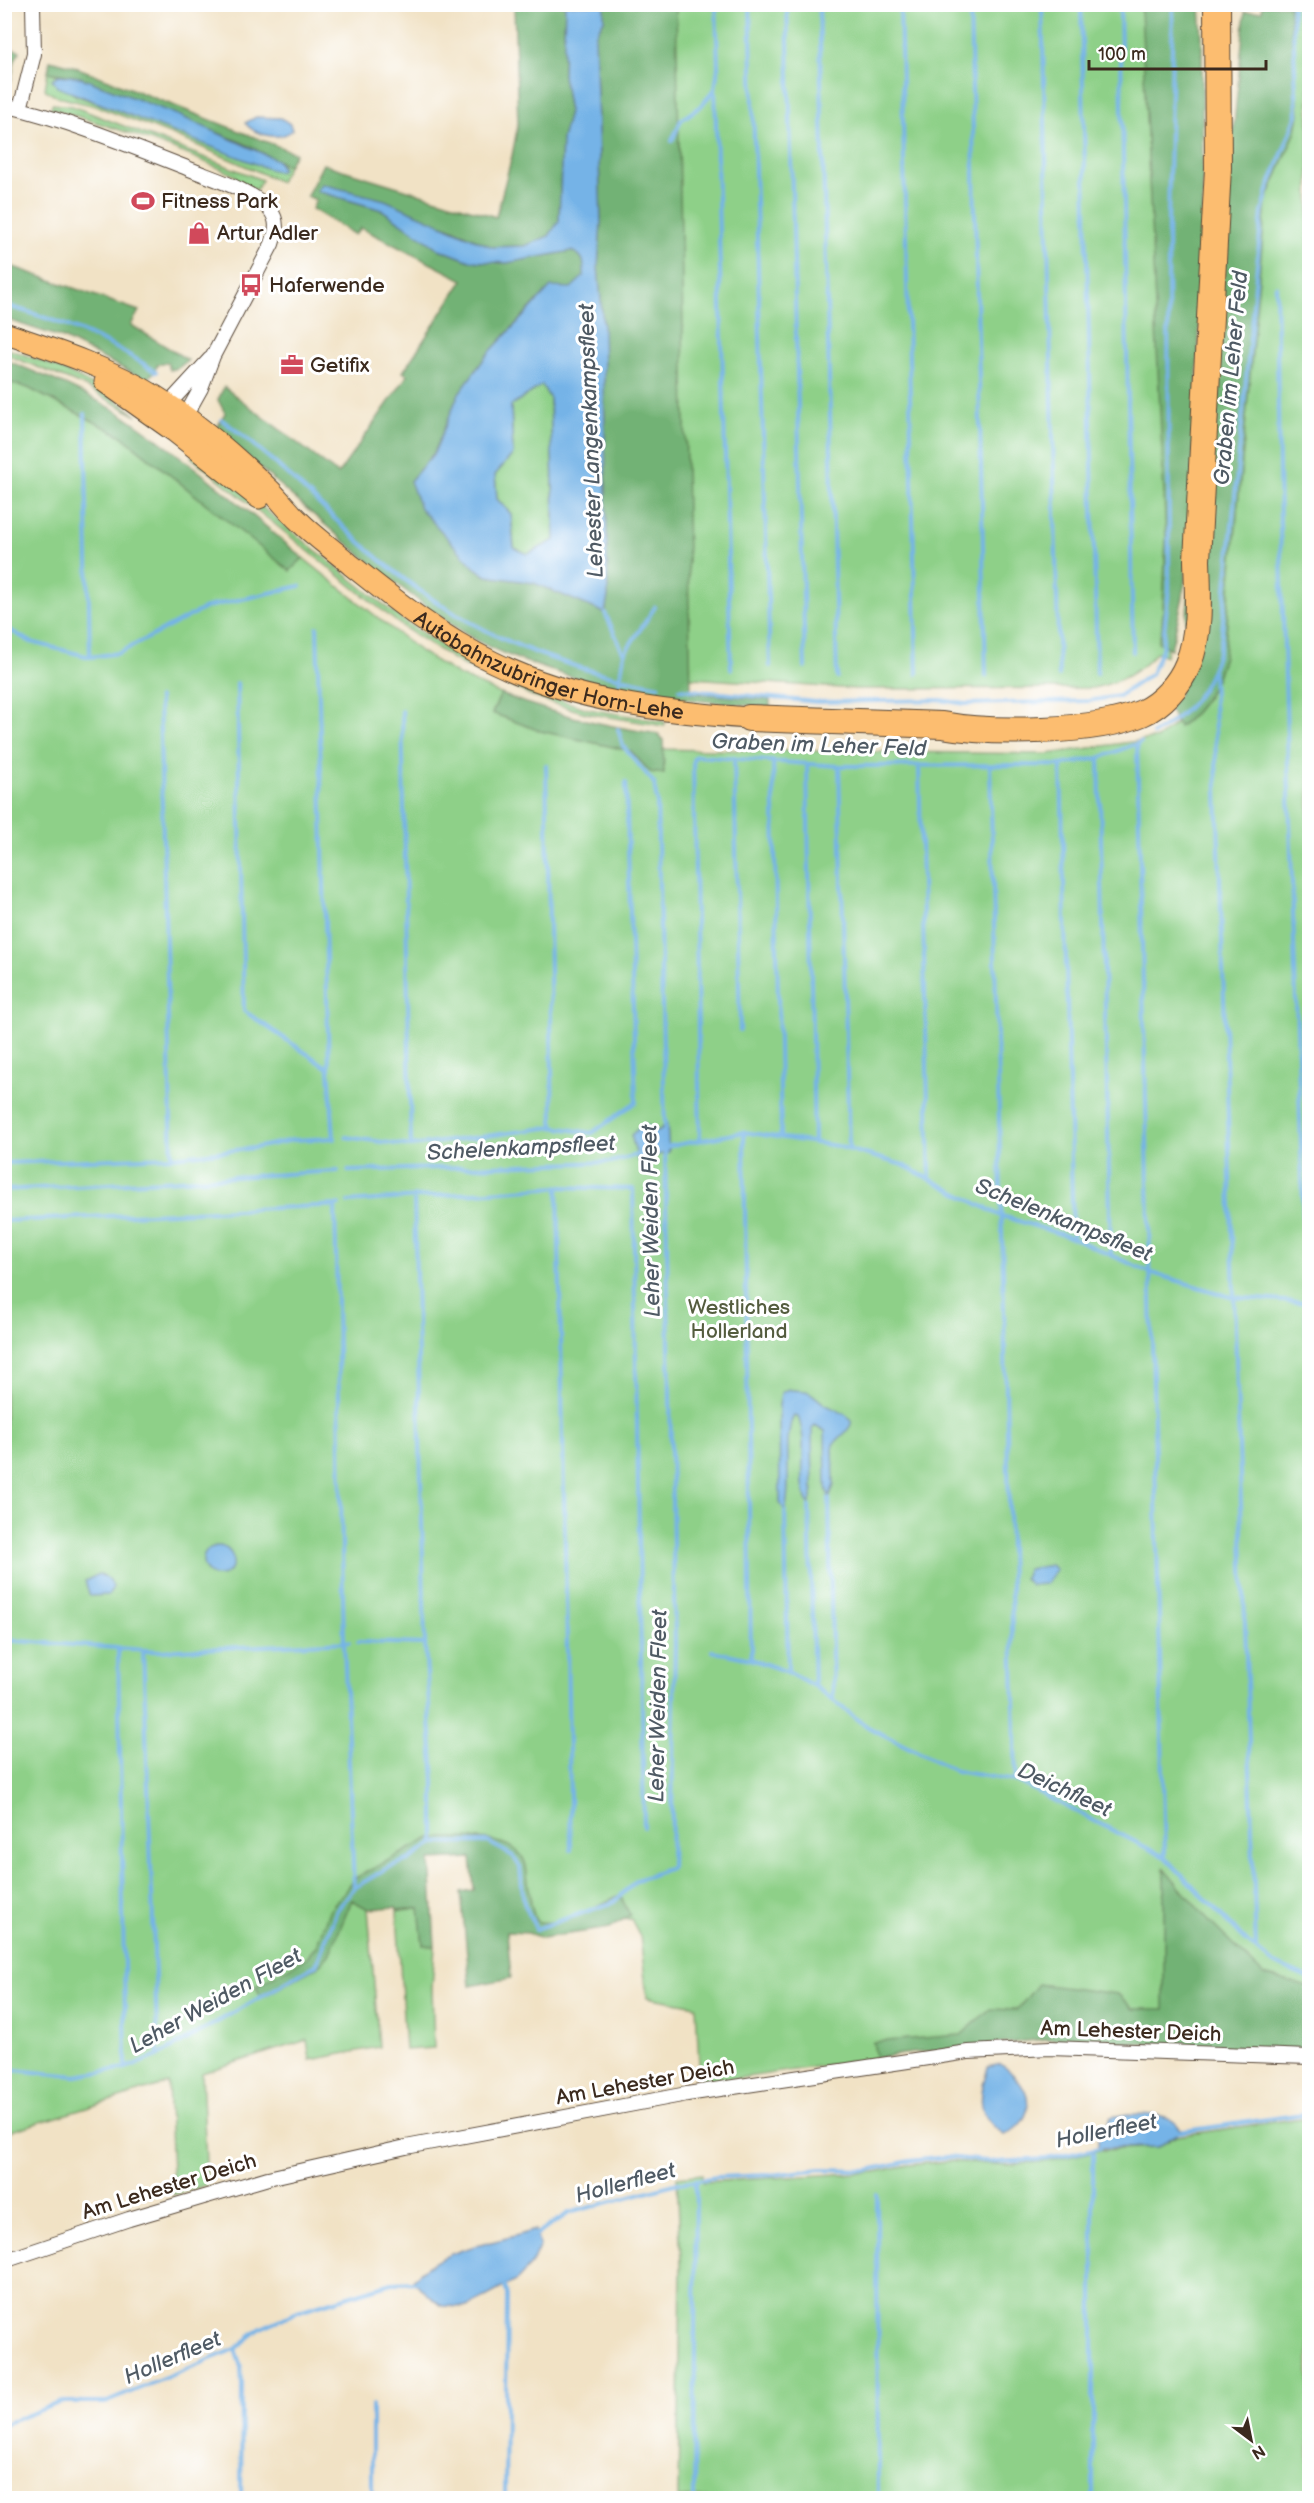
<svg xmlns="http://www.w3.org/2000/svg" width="1314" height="2503" font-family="'Balsamiq Sans',sans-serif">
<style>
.green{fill:#8ed088;stroke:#647d53;stroke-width:1.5}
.forest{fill:#72b274;stroke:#566e49;stroke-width:1.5}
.water{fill:#74b3e7;stroke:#586e82;stroke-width:1.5;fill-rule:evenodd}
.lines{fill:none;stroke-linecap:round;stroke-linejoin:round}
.stream{stroke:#74b3e7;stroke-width:4}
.street-casing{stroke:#564637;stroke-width:16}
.primary-casing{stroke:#564637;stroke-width:23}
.highway-casing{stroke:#564637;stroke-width:28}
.street{stroke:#fff;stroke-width:14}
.primary{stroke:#fcbd6f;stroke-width:21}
.highway{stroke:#fcbd6f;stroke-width:26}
.labels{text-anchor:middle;stroke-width:6;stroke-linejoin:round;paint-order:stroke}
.poi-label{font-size:21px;fill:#3b2a1e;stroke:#fff;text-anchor:start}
.street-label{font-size:21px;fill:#3b2a1e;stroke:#fff}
.park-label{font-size:21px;fill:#545c3e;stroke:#fff}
.water-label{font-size:22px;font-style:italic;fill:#4f5a64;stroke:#fff}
</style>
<rect width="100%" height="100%" fill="#fff"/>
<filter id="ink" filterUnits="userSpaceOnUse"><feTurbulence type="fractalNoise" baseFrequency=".0167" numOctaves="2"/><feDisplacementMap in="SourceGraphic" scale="12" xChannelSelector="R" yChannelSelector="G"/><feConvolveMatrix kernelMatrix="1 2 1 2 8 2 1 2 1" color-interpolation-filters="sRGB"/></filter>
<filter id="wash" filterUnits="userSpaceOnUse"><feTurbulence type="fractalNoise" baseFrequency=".008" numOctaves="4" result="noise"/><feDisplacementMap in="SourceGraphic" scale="24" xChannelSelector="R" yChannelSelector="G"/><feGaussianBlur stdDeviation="1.35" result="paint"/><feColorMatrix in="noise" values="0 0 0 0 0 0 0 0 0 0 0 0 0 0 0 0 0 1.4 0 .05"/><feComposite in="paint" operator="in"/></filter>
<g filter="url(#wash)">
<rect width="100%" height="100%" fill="#f1e2c5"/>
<!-- green -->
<path class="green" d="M655 5H1178L1174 594 1166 656 1157 652C1138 673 1121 682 1093 688L856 689 678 677Z
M1281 5H1309V2049L1053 2037 971 2044 700 2084 696 2006 647 1997 640 1936 631 1919 504 1928 495 1851 428 1855 368 1908 379 2047 310 2060 307 2040 202 2073 207 2185 173 2195 168 2083 5 2133V363L33 372 298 563 303 558 421 652 458 675 501 694 497 702 643 749 1048 754 1158 738 1208 697Z
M48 72 59 75 52 79 75 95 217 147 282 166 277 160 288 166 280 182C221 154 162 130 101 108 88 103 50 98 45 89Z
M52 104 72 106 262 180 256 190 235 182 236 176C178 148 116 128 54 109L50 112Z
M4 348C52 363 99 384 137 416L84 386 5 354Z
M542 385 550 399 555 541 528 554 514 548 511 514 497 499 495 475 513 454 511 406Z
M194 453 406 623 463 659 542 694 588 709 665 722 664 726 586 713 539 699 461 664 403 627 191 457Z
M420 1907 423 1945 435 1946 432 1988 434 2048 405 2050 397 1911Z
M1309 2117V2498H678L681 2264 677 2177 702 2174V2182L875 2172 909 2165 947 2161 1007 2165 1050 2161 1100 2150 1158 2147 1176 2136Z"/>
<!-- forest -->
<path class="forest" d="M514 5H565L563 75 569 112 562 139 559 222 549 236 525 246 492 247 451 228 322 184 317 191 382 210 439 249 470 261 507 263 571 251C585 256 584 262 585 276L571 289 537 301 487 355 459 393 434 453 410 481 474 567 486 576 534 583 605 613 608 596 603 325 598 267 601 222 595 35 604 20V5H676L691 693 770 700V707C676 700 590 689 503 653 462 636 427 607 392 580 332 533 274 480 216 429L225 413 218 400 224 387 338 474 408 375 403 372 463 280 361 228 355 235 312 209 316 200 307 196 323 164 496 217 512 156 518 124Z
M1144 5H1200L1202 39 1203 259 1188 554 1183 597 1171 649 1158 642 1162 628 1166 538 1141 9Z
M1262 5H1289L1299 114 1296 131 1266 202 1224 656C1216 685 1204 708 1179 727L1167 705 1179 694 1245 12 1262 11Z
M5 47 20 51 15 60 11 81 5 79 7 65 5 63Z
M50 60 73 66 295 153 288 166 243 143 79 77 48 72Z
M5 264 139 311 131 325 188 360 178 368 170 370 167 362 158 364 154 372 146 380 63 338 5 319Z
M5 360C48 377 93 395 132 421 192 463 248 511 303 558L290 571 120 435 28 388 5 381Z
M501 694C552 714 605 726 659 734L663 740 664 774 650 772 631 751 540 731 492 713Z
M430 1838C456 1839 519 1832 526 1866 529 1885 529 1903 536 1921 559 1929 598 1905 620 1895L630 1915 610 1928 542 1938 528 1933 507 1932 511 1978 470 1986 461 1892 474 1890 471 1858 430 1860 435 1946 423 1945 419 1908 397 1910 396 1907 368 1909 352 1900 329 1955 317 1967 261 1998 256 1986 306 1958 316 1946 329 1911 355 1878Z
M1164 1869 1207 1919 1264 1975 1309 1987V2052L1047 2039 876 2057 873 2042 961 2035 990 2009 1017 2010 1038 1984 1118 1994 1133 2009H1164Z"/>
<!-- water -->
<path class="water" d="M565 5H604V20L595 35 601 222 598 267 603 325 608 596 605 613 534 583 487 576 474 567 420 508 410 481 434 453 459 393 487 355 551 287 571 288 584 276C584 262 585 256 571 251L507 263 470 261 439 249 382 210 317 191 322 184 385 200 492 247 525 246 549 236 559 221 562 139 569 112 563 75ZM542 385 550 399 555 540 528 554 514 548 511 514 497 499 495 475 513 454 511 406Z
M59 75 79 77 178 115 277 160 282 169 279 172 266 168 57 87 52 79Z
M256 117 281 118 290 124 292 130C280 142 255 135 245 123Z
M644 1124 658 1131 667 1124 669 1152 638 1161 631 1135Z
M788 1389C794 1391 801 1390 806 1391 813 1393 819 1401 826 1405 853 1418 863 1419 833 1444L834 1485 829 1498 826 1487 825 1431 815 1425 812 1429 813 1491 809 1506C795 1478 810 1446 798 1417L794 1416C782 1435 793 1485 785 1511L780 1503 779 1405 781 1393Z
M203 1561a15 15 0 1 1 30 0a15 15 0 1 1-30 0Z
M1051 1565 1056 1570 1046 1584 1030 1585 1024 1578 1028 1569Z
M99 1574 110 1580 113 1587 109 1595 90 1596 85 1581Z
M1001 2064C1018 2077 1037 2098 1023 2120 1019 2127 1011 2132 1004 2134 975 2116 979 2095 988 2067Z
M1128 2114C1146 2115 1173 2111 1181 2131L1158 2147 1098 2148V2139L1111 2117Z
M535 2230 540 2245 531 2265 517 2280 467 2307 442 2306 412 2281C439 2247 496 2244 535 2230Z"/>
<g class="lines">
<!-- stream -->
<path class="stream" d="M750 4 770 666
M787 4 805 667
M819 4 837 677
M900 4 917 674
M970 4 986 676
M1042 4 1059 676
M1081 4 1097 674
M1120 4 1133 652
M715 89 731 669
M672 141 681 120 701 106 715 89 718 67 716 4
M1276 286 1280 527 1310 1413
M4 305C59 320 110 340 156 372
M85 414 90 656
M222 420C275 458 320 507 369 550 455 627 547 666 659 686
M605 613 624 654 619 685
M4 627 31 642 90 657 119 653 207 607 300 586
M317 627 329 1069 334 1139
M624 654 655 607
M1213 671 1256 1950
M237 683 244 1011 328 1068
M679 689 817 702 941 700 966 704 1088 701 1119 696 1151 674 1162 649 1169 589 1168 222 1173 4
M159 698 172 1157
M402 711 411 1146
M618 729 623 746 654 783 657 802 665 1128
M1153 734C1194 710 1209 687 1221 642L1262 213 1268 190 1297 115 1292 4
M1137 744 1165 1857
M734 758 740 1030
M1099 758 1111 1255
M773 761 781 1137
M807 764 814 1143
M546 765 553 1127
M1061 765 1073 1238
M839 766 849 1149
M990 766 1016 1781
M919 767 930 1179
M744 1132 751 1659
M346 1137 411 1146 553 1127 592 1133 636 1102 626 783
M700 1140 693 760 696 756 839 766 1061 765 1099 758 1141 742
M665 1147 744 1132 837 1146 903 1165 999 1215 1073 1238 1149 1272 1231 1297 1310 1303
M4 1163 172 1157 254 1148 293 1140 335 1138
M348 1171 611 1162 640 1154
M558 1187 571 1850
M4 1190 338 1171
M414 1196 425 1644 434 1781V1843
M348 1202 558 1187 633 1189 644 1827
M335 1206 344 1642 354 1888
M4 1221 339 1205
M829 1498 833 1698
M809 1506 814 1685
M785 1511 788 1672
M4 1640 159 1651 349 1642
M358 1642 425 1644
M118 1649 126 2068
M143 1650 158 2056
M712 1651 751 1659 788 1672 814 1686 868 1727 956 1771 1016 1781 1165 1857 1247 1942 1273 1963 1310 1979
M4 2069 76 2076 126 2068 158 2056 316 1965 337 1910 354 1888 389 1867 408 1860 434 1843 488 1842 513 1856 520 1867 524 1903 536 1929 614 1902 637 1880 671 1868 675 1643 665 1150
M1178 2132 1310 2113
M877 2195 878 2498
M534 2236 569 2213 678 2183 717 2177 771 2175 821 2169 867 2170 910 2161 946 2157 997 2162 1046 2159 1100 2148
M504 2284 507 2293 505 2498
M235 2349 241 2367 242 2385 241 2498
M372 2405V2498
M4 2424 62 2402H107L235 2349 261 2328 302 2310 392 2283 417 2282
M694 2498 696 2180
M1093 2498V2149"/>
</g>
</g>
<g filter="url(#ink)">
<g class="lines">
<!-- street casing -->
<g class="street-casing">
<path id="street" d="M4 105C68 120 131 146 192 170 217 180 251 190 270 210 279 221 276 232 272 244L213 356 201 388 182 422
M20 109 34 54 33 4
M164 409 210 359
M4 2261 129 2219 268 2178 406 2147 687 2094 968 2052 1050 2048 1310 2057"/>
</g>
<!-- primary casing -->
<g class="primary-casing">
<g id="primary">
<path id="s1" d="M4 333C55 350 110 368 155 396 195 421 234 455 268 488 279 498 288 511 299 521 315 537 334 550 351 565 396 601 441 637 493 662 573 701 662 712 749 718"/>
<path d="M105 382 174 431 259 498"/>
</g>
</g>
<!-- highway casing -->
<g class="highway-casing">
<path id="highway" d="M749 718 942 725C991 734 1096 733 1142 713 1162 704 1180 684 1188 664 1201 632 1198 594 1197 560L1218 168 1217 4"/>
</g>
<!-- street -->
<use href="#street" class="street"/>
<!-- primary -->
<use href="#primary" class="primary"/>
<!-- highway -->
<use href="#highway" class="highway"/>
</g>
</g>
<!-- icons -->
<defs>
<g id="stadium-bare" transform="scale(1.8)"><path d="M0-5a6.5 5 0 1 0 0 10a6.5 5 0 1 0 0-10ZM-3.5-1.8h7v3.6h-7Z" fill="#d1495b" stroke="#fff" stroke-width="2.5" paint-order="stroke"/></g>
<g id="shop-bare" transform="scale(1.8)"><path d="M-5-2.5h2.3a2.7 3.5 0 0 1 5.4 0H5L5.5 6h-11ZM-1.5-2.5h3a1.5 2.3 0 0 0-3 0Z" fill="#d1495b" stroke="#fff" stroke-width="2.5" paint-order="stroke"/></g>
<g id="bus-bare" transform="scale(1.8)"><path d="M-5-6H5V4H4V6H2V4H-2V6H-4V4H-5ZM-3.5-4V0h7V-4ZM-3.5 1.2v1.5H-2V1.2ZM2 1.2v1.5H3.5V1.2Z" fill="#d1495b" stroke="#fff" stroke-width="2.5" paint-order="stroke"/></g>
<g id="office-bare" transform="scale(1.8)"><path d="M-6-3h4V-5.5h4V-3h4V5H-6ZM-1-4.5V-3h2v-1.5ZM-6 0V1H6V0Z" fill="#d1495b" stroke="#fff" stroke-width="2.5" paint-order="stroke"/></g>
</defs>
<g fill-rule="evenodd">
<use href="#stadium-bare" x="143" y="201"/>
<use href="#shop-bare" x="199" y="233"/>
<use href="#bus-bare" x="251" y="285"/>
<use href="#office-bare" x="292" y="365"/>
</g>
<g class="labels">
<!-- poi labels -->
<g class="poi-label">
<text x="161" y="208">Fitness Park</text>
<text x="217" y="240">Artur Adler</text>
<text x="269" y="292">Haferwende</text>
<text x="310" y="372">Getifix</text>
</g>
<!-- street labels -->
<g class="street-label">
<text dy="7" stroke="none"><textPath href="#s1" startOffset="650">Autobahnzubringer Horn-Lehe</textPath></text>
<text transform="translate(1131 2031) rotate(2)" y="7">Am Lehester Deich</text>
<text transform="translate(645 2082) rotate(-10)" y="7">Am Lehester Deich</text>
<text transform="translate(169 2186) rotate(-17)" y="7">Am Lehester Deich</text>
</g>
<!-- park labels -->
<g class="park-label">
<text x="739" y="1314">Westliches<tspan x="739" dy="24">Hollerland</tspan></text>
</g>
<!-- water labels -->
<g class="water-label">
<text transform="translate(1230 378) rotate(-85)" y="8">Graben im Leher Feld</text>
<text transform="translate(590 441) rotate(-92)" y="8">Lehester Langenkampsfleet</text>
<text transform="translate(819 744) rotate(2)" y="8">Graben im Leher Feld</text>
<text transform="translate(521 1147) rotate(-3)" y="8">Schelenkampsfleet</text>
<text transform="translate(1064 1219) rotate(22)" y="8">Schelenkampsfleet</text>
<text transform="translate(650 1221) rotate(-91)" y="8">Leher Weiden Fleet</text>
<text transform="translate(657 1706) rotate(-89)" y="8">Leher Weiden Fleet</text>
<text transform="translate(1065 1789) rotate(25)" y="8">Deichfleet</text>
<text transform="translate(215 2000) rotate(-29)" y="8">Leher Weiden Fleet</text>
<text transform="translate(1106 2130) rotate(-11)" y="8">Hollerfleet</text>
<text transform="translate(625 2182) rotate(-15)" y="8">Hollerfleet</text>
<text transform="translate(172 2357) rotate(-23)" y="8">Hollerfleet</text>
</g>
</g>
<!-- margin -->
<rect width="1314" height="2503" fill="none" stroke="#fff" stroke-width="24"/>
<!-- north arrow -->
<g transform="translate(1251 2440) rotate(148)" stroke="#ffffff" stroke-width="4.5" paint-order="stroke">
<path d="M0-4.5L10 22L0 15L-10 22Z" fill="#3b2a1e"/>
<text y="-9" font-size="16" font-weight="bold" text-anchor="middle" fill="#3b2a1e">N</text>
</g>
<!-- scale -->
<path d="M1089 60v9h177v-9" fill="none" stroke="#3b2a1e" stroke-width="3"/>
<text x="1098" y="60" font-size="18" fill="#3b2a1e" stroke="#ffffff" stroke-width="4.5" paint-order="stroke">100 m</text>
</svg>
